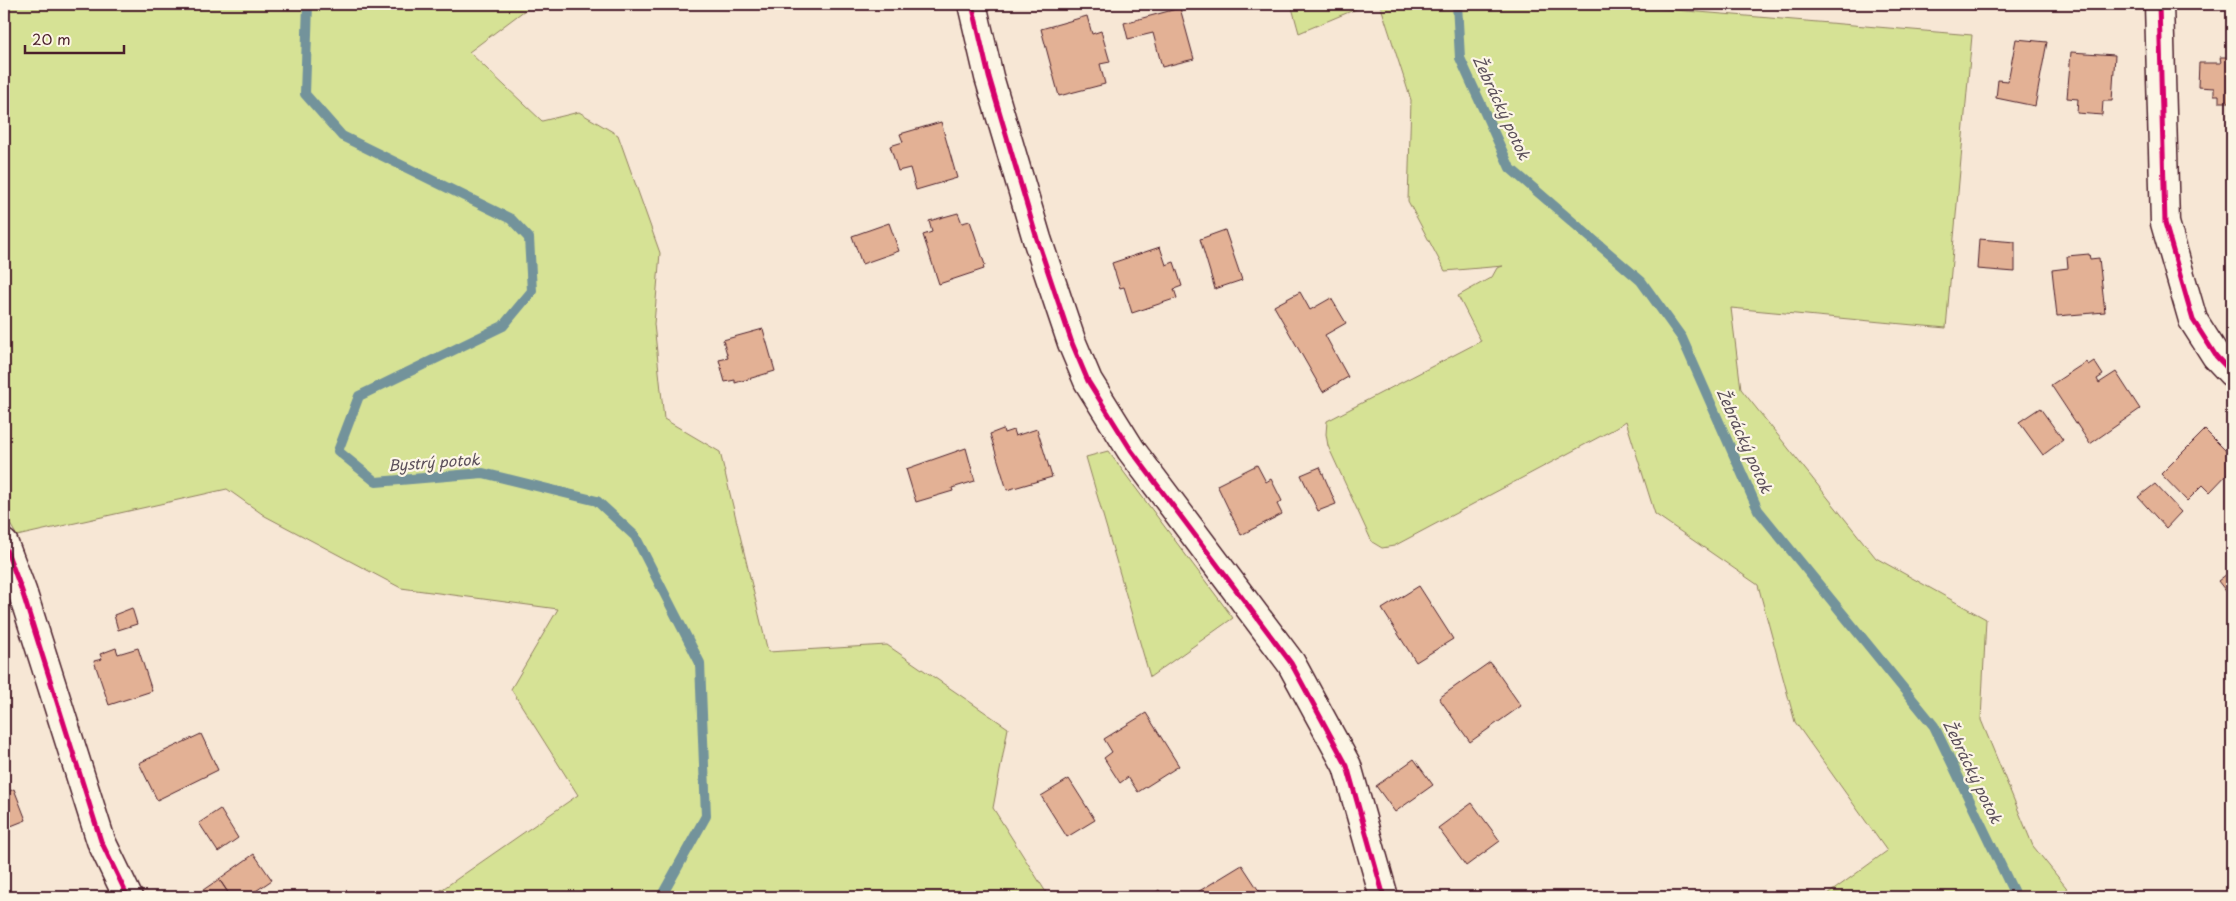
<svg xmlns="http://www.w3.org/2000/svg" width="2236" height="901" font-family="'Playpen Sans',sans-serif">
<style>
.green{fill:#d6e295;stroke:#908060}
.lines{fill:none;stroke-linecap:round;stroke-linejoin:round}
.stream{stroke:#73939b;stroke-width:10}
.building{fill:#e3b195;stroke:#4a1f2b}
.minor-casing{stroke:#4a1f2b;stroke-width:31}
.minor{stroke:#fcf5e5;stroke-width:28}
.cycleway-casing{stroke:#fcf5e5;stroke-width:8}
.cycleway{stroke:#d6006c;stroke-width:5}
.labels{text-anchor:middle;stroke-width:4.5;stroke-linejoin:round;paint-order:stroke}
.water-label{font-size:15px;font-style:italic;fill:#5b4f5a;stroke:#fcf5e5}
</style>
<rect width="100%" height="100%" fill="#f7e7d5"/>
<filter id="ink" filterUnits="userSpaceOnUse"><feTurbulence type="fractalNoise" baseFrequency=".02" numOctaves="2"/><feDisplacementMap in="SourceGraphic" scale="10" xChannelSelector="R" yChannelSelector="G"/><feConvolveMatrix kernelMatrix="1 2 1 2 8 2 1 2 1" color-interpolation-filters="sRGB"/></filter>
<g filter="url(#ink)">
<!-- green -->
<path class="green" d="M4 4H533L469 52 542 121 579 112 618 135 660 253 654 324 664 419 720 452 768 652 887 645 1008 728 993 808 1049 897H431L578 795 511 689 558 609 401 588 265 516 227 489 17 536 4 514Z
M1291 4H1368L1299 33Z
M1380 4H1662L1651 8 1972 35 1946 328 1731 308 1741 389 1876 558 1986 619 1981 720 2033 846 2074 897H1824L1887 851 1795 722 1758 585 1655 514 1626 421 1616 428 1394 546 1382 548 1372 542 1328 446 1326 434 1327 421 1481 341 1458 296 1492 277 1497 268 1503 266 1445 271 1408 201 1411 100Z
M1108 451 1233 618 1150 677 1086 457Z"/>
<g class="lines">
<!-- stream -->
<path class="stream" d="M308 4 305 94 342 136 511 219 529 238 532 291 503 326 359 396 338 451 376 482 483 473 597 501 635 536 700 663 706 816 661 897
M1457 4 1460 58 1510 168 1641 281 1682 338 1758 510 1934 726 2016 897"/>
</g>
<!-- building -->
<path class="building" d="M2229 4H2232V19H2229Z
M1180 8 1194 59 1162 67 1153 33 1128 39 1124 23Z
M1087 16 1092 34 1101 31 1110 62 1100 64 1105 84 1059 96 1041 29Z
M2016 39 2047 42 2035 106 1996 98 1998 80 2008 81Z
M2071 52 2115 55 2112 101H2103L2102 115 2077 113 2078 99 2067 98Z
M2220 57H2232V102H2219V95H2214V88L2198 87 2199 63H2221Z
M941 122 957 178 916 190 910 168 898 171 890 146 903 142 900 134Z
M958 213 962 223 970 221 985 265 983 266 984 269 939 284 923 235 932 232 929 221Z
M889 223 899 251 862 264 852 236Z
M1225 230 1242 280 1215 289 1200 239Z
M1979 239 2015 242V272L1977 269Z
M1160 247 1166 265 1174 262 1182 286 1174 289 1177 298 1132 313 1124 287 1120 288 1112 263Z
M2089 254 2090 259 2099 258 2105 312 2057 316 2052 270 2068 268 2067 256Z
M1300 292 1310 310 1331 298 1346 323 1325 335 1348 377 1323 392 1274 306Z
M763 329 775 371 735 383V380L725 382 719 360 728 358 723 340Z
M2094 361 2103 375 2097 379 2099 383 2116 372 2140 409 2090 444 2051 385 2086 362 2088 365Z
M2040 408 2063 440 2043 455 2019 422Z
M1003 429 1004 433 1013 430 1015 436 1037 429 1052 477 1007 490 990 434Z
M2205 430 2232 457V469L2210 492 2203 485 2187 501 2161 474Z
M966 448 975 481 952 488 953 491 916 502 906 469Z
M1257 465 1266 482 1271 479 1282 501 1277 504 1282 514 1241 535 1217 485Z
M1320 467 1336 504 1318 511 1301 475Z
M2155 484 2181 512 2166 528 2138 497Z
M2232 570V599L2218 581Z
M1419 586 1453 639 1416 662 1382 609Z
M132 608 137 624 118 630 114 615Z
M116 648 118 654 138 648 152 691 109 705 94 661 102 659 100 654Z
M1490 662 1521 706 1470 742 1439 698Z
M1146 713 1179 766 1138 792 1128 777 1120 783 1104 758 1112 752 1104 739Z
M201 734 218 770 157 800 139 763Z
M1414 759 1433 785 1395 812 1376 786Z
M4 760 8 772 4 773Z
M1069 779 1095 820 1067 837 1041 796Z
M14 789 26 820 6 828 4 822V794Z
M1472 803 1500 841 1466 866 1438 828Z
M220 809 238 838 218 852 199 823Z
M254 854 272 880 247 897H231L219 879Z
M1242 865 1263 897H1199L1196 893Z
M219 879 231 897H193Z
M1159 890 1164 897H1149Z"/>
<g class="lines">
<!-- minor casing -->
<g class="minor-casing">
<path id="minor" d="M972 4 989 77 1037 239 1072 343 1088 381 1131 450 1291 663 1347 766 1384 897
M2159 4 2165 223 2193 320 2216 356 2232 373
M4 544 22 591 101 841 128 897"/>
</g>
<!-- minor -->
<use href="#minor" class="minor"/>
<!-- cycleway casing -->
<g class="cycleway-casing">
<path id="cycleway" d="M972 4 989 77 1037 239 1072 343 1088 381 1131 450 1291 663 1347 766 1384 897
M2159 4 2165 223 2193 320 2216 356 2232 373
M4 544 22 591 101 841 128 897"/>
</g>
<!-- cycleway -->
<use href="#cycleway" class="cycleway"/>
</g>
</g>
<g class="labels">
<!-- water labels -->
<g class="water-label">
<text transform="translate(1501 108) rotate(65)" y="5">Žebrácký potok</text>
<text transform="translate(1744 441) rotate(66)" y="5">Žebrácký potok</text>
<text transform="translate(434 463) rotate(-4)" y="5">Bystrý potok</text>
<text transform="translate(1972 772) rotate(64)" y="5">Žebrácký potok</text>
</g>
</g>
<!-- margin -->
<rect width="2236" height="901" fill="none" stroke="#fcf5e5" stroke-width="20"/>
<rect x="10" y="10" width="2216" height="881" fill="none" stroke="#4a1f2b" stroke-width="2" filter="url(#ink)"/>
<!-- scale -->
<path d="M25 45v8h99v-8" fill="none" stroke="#4a1f2b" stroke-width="2.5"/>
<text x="32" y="45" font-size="15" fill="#4a1f2b" stroke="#fcf5e5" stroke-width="4" paint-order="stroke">20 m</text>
</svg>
